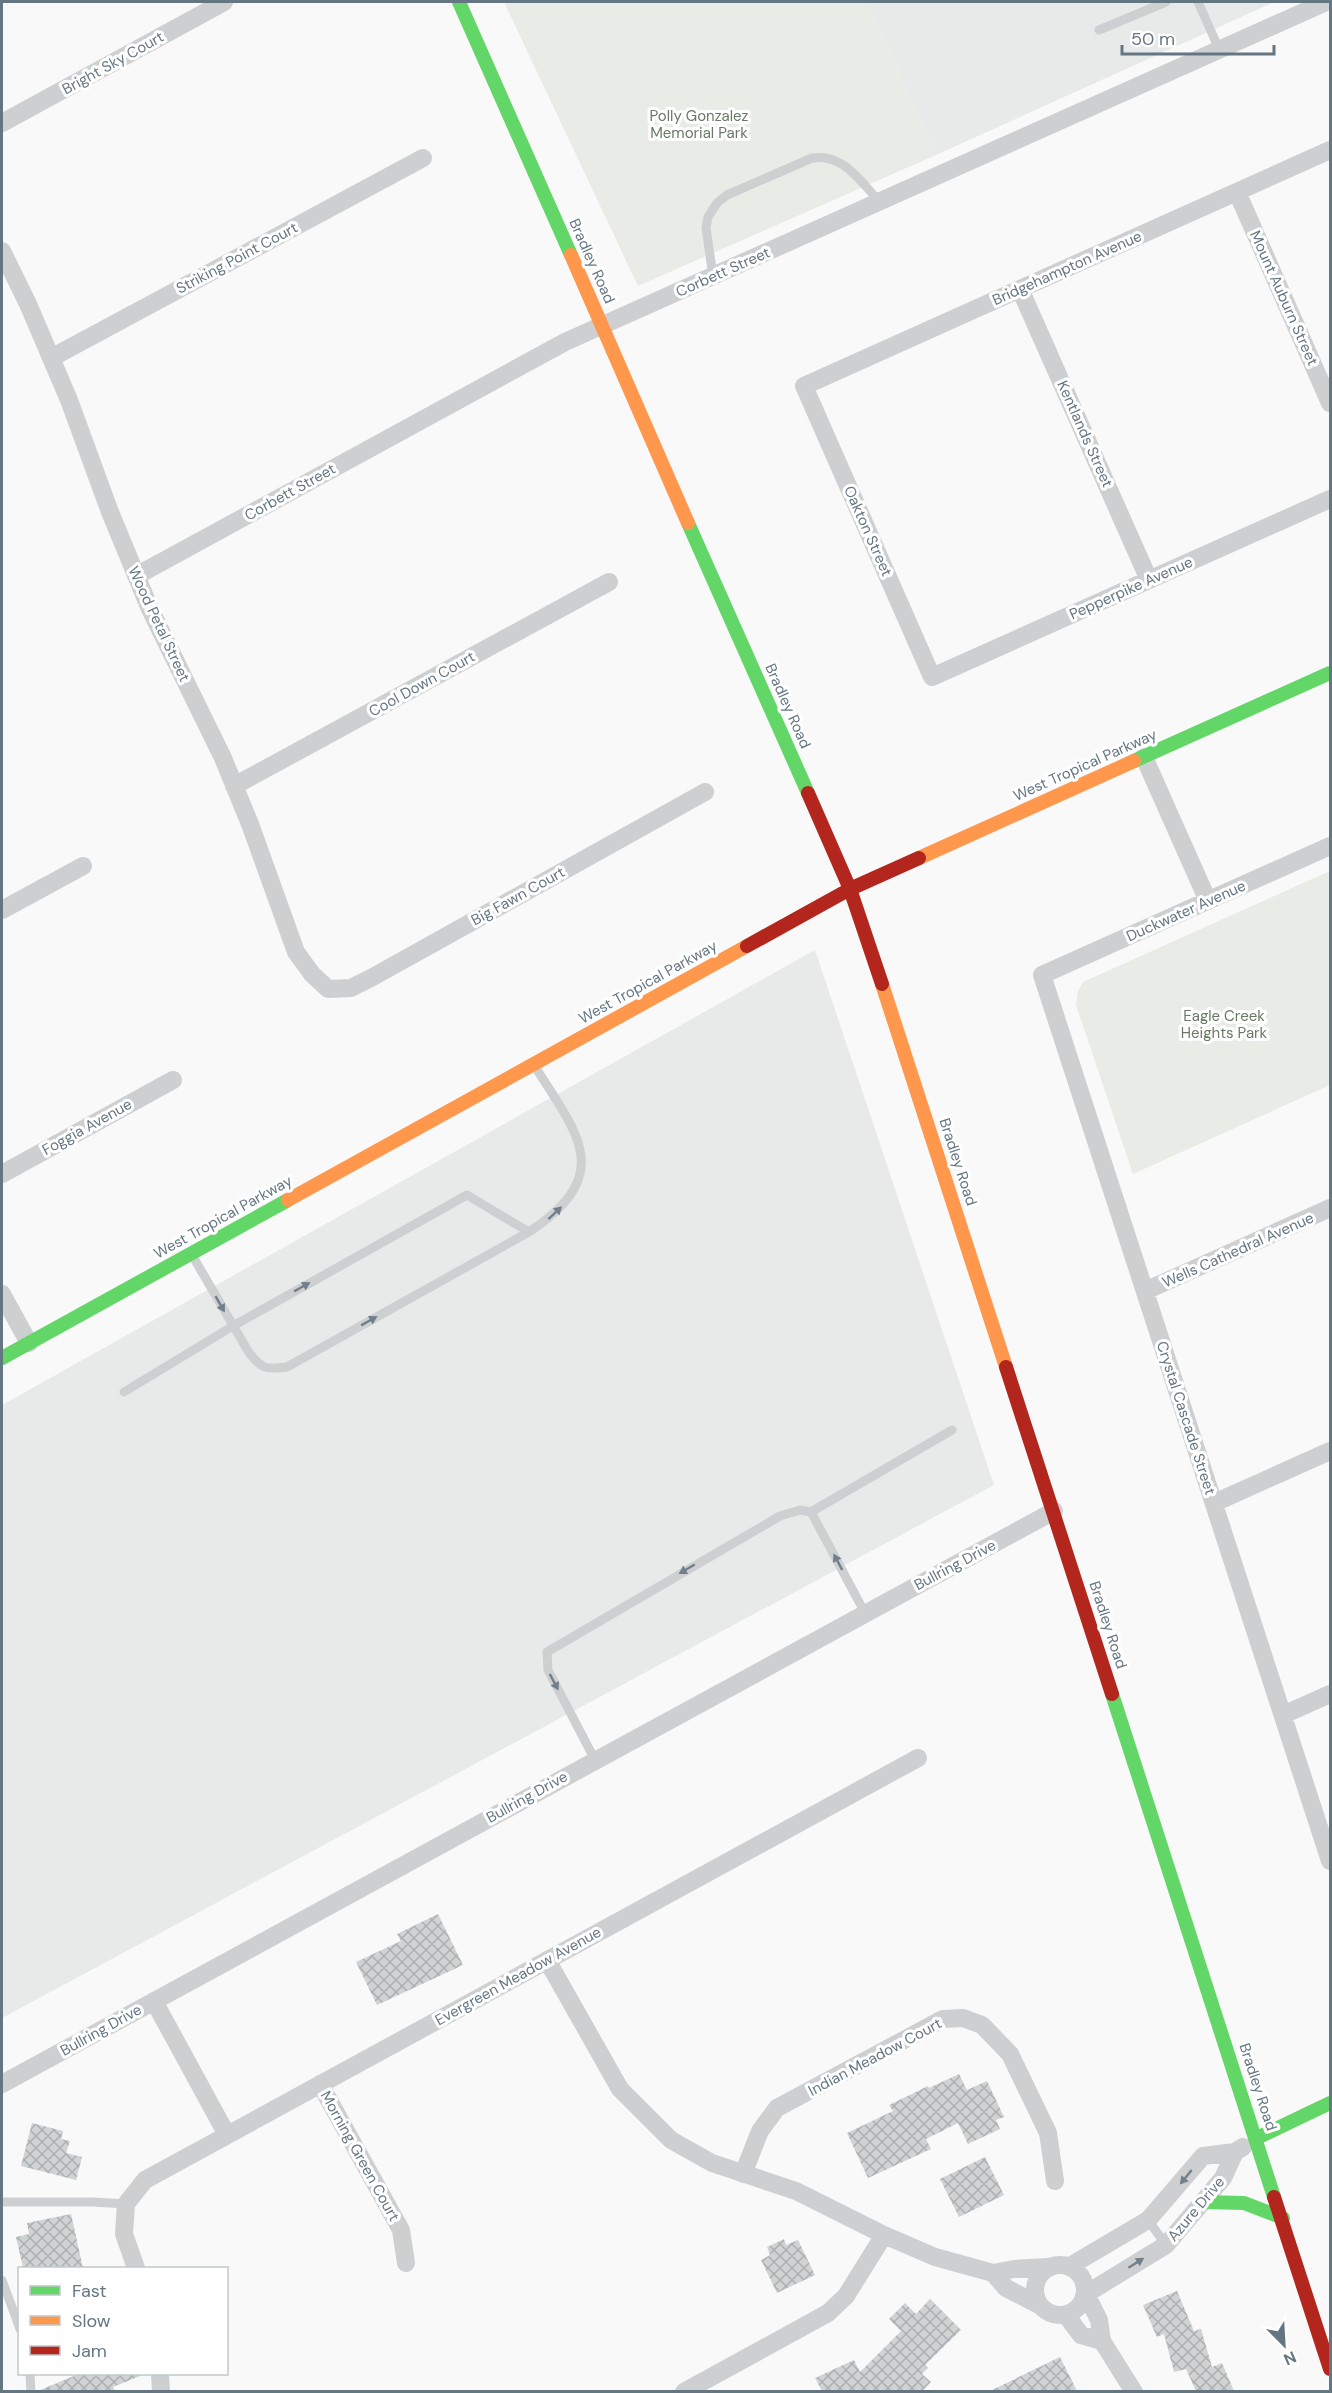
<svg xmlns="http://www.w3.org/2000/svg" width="1332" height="2393" font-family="'DM Sans',sans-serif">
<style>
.built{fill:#e8e9e9}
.park{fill:#e8ebe6}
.building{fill:url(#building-cross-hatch)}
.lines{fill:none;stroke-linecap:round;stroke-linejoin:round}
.lane{stroke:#cecfd0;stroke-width:9}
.street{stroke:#cecfd0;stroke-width:18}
.fast{stroke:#63d668;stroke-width:14}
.slow{stroke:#ff974d;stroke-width:14}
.jam{stroke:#b3261e;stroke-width:14}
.oneway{fill:#707f8b}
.labels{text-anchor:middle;stroke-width:6;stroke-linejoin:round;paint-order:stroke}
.street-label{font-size:15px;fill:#657683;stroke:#fff}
.park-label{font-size:15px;fill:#687a64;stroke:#fff}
</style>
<defs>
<pattern id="building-cross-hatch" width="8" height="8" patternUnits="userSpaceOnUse" patternTransform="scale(1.5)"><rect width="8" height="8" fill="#d0d2d3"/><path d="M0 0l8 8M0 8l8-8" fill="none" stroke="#acafb1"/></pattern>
</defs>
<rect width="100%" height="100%" fill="#f9f9f9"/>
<!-- built -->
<path class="built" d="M867 2H1274L936 155Z
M815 950 994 1485 2 2018V1405Z"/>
<!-- park -->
<path class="park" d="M504 2H867L936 155 638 286Z
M1330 871V1085L1133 1174 1076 1005 1078 991 1083 982Z"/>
<!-- building -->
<path class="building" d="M438 1914 463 1965 377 2005 356 1962 401 1941 397 1934Z
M959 2074 967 2090 987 2081 1004 2117 996 2120 1000 2129 968 2144 958 2123 926 2139 931 2149 868 2178 847 2133 893 2111 889 2105 928 2086 929 2088Z
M32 2123 63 2131 61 2139 70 2141 66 2153 82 2157 76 2180 21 2166Z
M985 2157 1004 2195 959 2217 940 2179Z
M71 2214 83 2268H23L16 2237 29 2234 27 2223Z
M784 2239 786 2245 798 2240 815 2275 777 2293 761 2260 770 2255 767 2247Z
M1177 2291 1194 2331 1201 2329 1212 2367 1222 2363 1234 2391H1196L1186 2369 1174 2372 1164 2334 1157 2337 1143 2305Z
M930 2299 961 2330 925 2365 928 2368 922 2374 931 2382 922 2391H822L815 2378 854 2360 860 2372 901 2331 889 2319 905 2303 916 2314Z
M1060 2357 1077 2391H990Z
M81 2373H145V2374L113 2387 115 2391H38Z"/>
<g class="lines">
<!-- lane -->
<path class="lane" d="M1198 2 1219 49
M1099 30 1166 2
M713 276 706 228 708 217 717 203 727 195 812 158C843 153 860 181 879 201
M192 1255 248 1351C261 1369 266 1370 287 1367L529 1232C616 1174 578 1135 534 1065
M124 1392 233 1326 467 1195 529 1232
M811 1512 952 1430
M595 1760 548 1670 547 1652 780 1516 800 1510 811 1512 865 1613
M2 2202H93L126 2204
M1148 2220 1166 2245
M2 2280 20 2329
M30 2374 31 2392"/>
<!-- street -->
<path class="street" d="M2 123 224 2
M1330 150 804 386 932 677 1330 499
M1237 192 1330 403
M2 251 28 304 69 400 110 512 150 609 223 758 250 824 296 952 312 974 328 989 351 988 371 978 705 792
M1020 289 1149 580
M51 358 423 158
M136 576 565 342 1326 2
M1144 757 1208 901
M234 786 609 582
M1330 846 1042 975 1330 1861
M2 910 83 866
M2 1174 173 1080
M1145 1291 1330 1208
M2 1294 29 1343
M1214 1503 1330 1451
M1283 1715 1330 1694
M547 1960 620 2089 671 2140 712 2163 796 2191 884 2235 935 2257 993 2273 1014 2269 1048 2267
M154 2001 227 2135
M2 2084 1054 1511
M320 2084 401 2230 406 2263
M743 2174 760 2131 777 2108 943 2019 963 2018 982 2025 1010 2054 1048 2133 1055 2181
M1035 2290a25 25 0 1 1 50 0a25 25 0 1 1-50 0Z
M1070 2266 1148 2220 1203 2156 1235 2152 1243 2147
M136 2268 124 2234 126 2204 145 2180 918 1758
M993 2273 1006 2288 1039 2305
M1066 2315 1081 2335 1102 2341
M160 2374 161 2392
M684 2392 828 2313 846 2296 884 2235
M1134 2392 1102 2341 1099 2320 1086 2294 1166 2245 1223 2178 1235 2152"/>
<!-- fast -->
<path class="fast" d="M459 2 571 255
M688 523 808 793
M1134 761 1330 673
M2 1358 288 1200
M1112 1694 1274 2197
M1257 2138 1330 2103
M1202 2202 1244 2203 1283 2218"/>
<!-- slow -->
<path class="slow" d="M571 255 688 523
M919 858 1134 761
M882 984 1006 1367
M288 1200 747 946"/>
<!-- jam -->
<path class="jam" d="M808 793 850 889 882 984
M747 946 850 889 919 858
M1006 1367 1112 1694
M1274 2197 1330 2369"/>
</g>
<!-- one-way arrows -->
<defs><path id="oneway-solid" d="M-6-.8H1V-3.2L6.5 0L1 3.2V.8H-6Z" transform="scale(1.5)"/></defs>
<g class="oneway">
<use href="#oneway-solid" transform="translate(555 1213) rotate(-43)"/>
<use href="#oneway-solid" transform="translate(302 1287) rotate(-29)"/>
<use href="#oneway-solid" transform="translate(220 1304) rotate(60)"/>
<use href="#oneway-solid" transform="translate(369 1321) rotate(-29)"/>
<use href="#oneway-solid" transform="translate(838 1562) rotate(-118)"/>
<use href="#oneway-solid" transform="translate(687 1569) rotate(150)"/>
<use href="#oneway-solid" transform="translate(554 1682) rotate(62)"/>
<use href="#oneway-solid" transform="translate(1186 2177) rotate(129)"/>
<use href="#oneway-solid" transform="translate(1136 2263) rotate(-32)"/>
</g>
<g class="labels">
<!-- street labels -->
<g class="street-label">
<text transform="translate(113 63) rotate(-29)" y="5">Bright Sky Court</text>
<text transform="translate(237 258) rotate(-28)" y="5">Striking Point Court</text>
<text transform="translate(592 261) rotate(66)" y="5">Bradley Road</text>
<text transform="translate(1067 268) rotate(-24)" y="5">Bridgehampton Avenue</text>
<text transform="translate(723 272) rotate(-24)" y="5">Corbett Street</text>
<text transform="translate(1284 298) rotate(66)" y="5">Mount Auburn Street</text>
<text transform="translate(1085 434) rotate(66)" y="5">Kentlands Street</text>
<text transform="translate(290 492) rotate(-29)" y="5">Corbett Street</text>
<text transform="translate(868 531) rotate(66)" y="5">Oakton Street</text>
<text transform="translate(1131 588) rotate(-24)" y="5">Pepperpike Avenue</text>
<text transform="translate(159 624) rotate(65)" y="5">Wood Petal Street</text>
<text transform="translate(422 684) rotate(-29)" y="5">Cool Down Court</text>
<text transform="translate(788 706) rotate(66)" y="5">Bradley Road</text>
<text transform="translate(1085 765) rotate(-24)" y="5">West Tropical Parkway</text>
<text transform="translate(518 896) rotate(-29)" y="5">Big Fawn Court</text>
<text transform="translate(1186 911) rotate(-24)" y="5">Duckwater Avenue</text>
<text transform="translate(648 982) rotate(-29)" y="5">West Tropical Parkway</text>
<text transform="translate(87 1127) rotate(-29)" y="5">Foggia Avenue</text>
<text transform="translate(958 1162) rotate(72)" y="5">Bradley Road</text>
<text transform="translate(223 1217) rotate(-29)" y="5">West Tropical Parkway</text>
<text transform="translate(1238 1250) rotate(-24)" y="5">Wells Cathedral Avenue</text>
<text transform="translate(1186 1418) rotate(72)" y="5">Crystal Cascade Street</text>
<text transform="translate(955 1565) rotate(-28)" y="5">Bullring Drive</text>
<text transform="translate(1108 1625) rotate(72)" y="5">Bradley Road</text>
<text transform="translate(527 1797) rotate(-29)" y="5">Bullring Drive</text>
<text transform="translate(518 1976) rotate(-29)" y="5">Evergreen Meadow Avenue</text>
<text transform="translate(101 2030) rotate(-29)" y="5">Bullring Drive</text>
<text transform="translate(875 2057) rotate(-28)" y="5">Indian Meadow Court</text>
<text transform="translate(1258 2087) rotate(72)" y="5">Bradley Road</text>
<text transform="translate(360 2156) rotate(61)" y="5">Morning Green Court</text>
<text transform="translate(1196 2209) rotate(-50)" y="5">Azure Drive</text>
</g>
<!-- park labels -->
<g class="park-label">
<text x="699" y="121">Polly Gonzalez<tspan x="699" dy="17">Memorial Park</tspan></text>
<text x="1224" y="1021">Eagle Creek<tspan x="1224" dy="17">Heights Park</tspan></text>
</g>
</g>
<!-- border -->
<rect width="1332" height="2393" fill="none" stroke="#657683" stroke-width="6"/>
<!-- legend -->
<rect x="18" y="2267" width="210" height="108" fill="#ffffff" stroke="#c1c8cd" stroke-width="1.5"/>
<rect x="30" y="2286" width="30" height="9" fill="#63d668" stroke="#c1c8cd" stroke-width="1.5"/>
<text x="72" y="2297" font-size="18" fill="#657683">Fast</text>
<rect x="30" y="2316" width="30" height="9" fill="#ff974d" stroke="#c1c8cd" stroke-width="1.5"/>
<text x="72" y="2327" font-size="18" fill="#657683">Slow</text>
<rect x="30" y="2346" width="30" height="9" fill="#b3261e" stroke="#c1c8cd" stroke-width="1.5"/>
<text x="72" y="2357" font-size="18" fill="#657683">Jam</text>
<!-- north arrow -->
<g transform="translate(1284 2345) rotate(156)" stroke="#ffffff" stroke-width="4.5" paint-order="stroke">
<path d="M0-4.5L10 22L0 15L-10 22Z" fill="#657683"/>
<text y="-9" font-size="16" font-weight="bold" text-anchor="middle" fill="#657683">N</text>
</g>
<!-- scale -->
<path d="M1122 45v9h152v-9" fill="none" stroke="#657683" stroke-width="3"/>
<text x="1131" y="45" font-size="18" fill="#657683" stroke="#ffffff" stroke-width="4.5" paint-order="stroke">50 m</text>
</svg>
